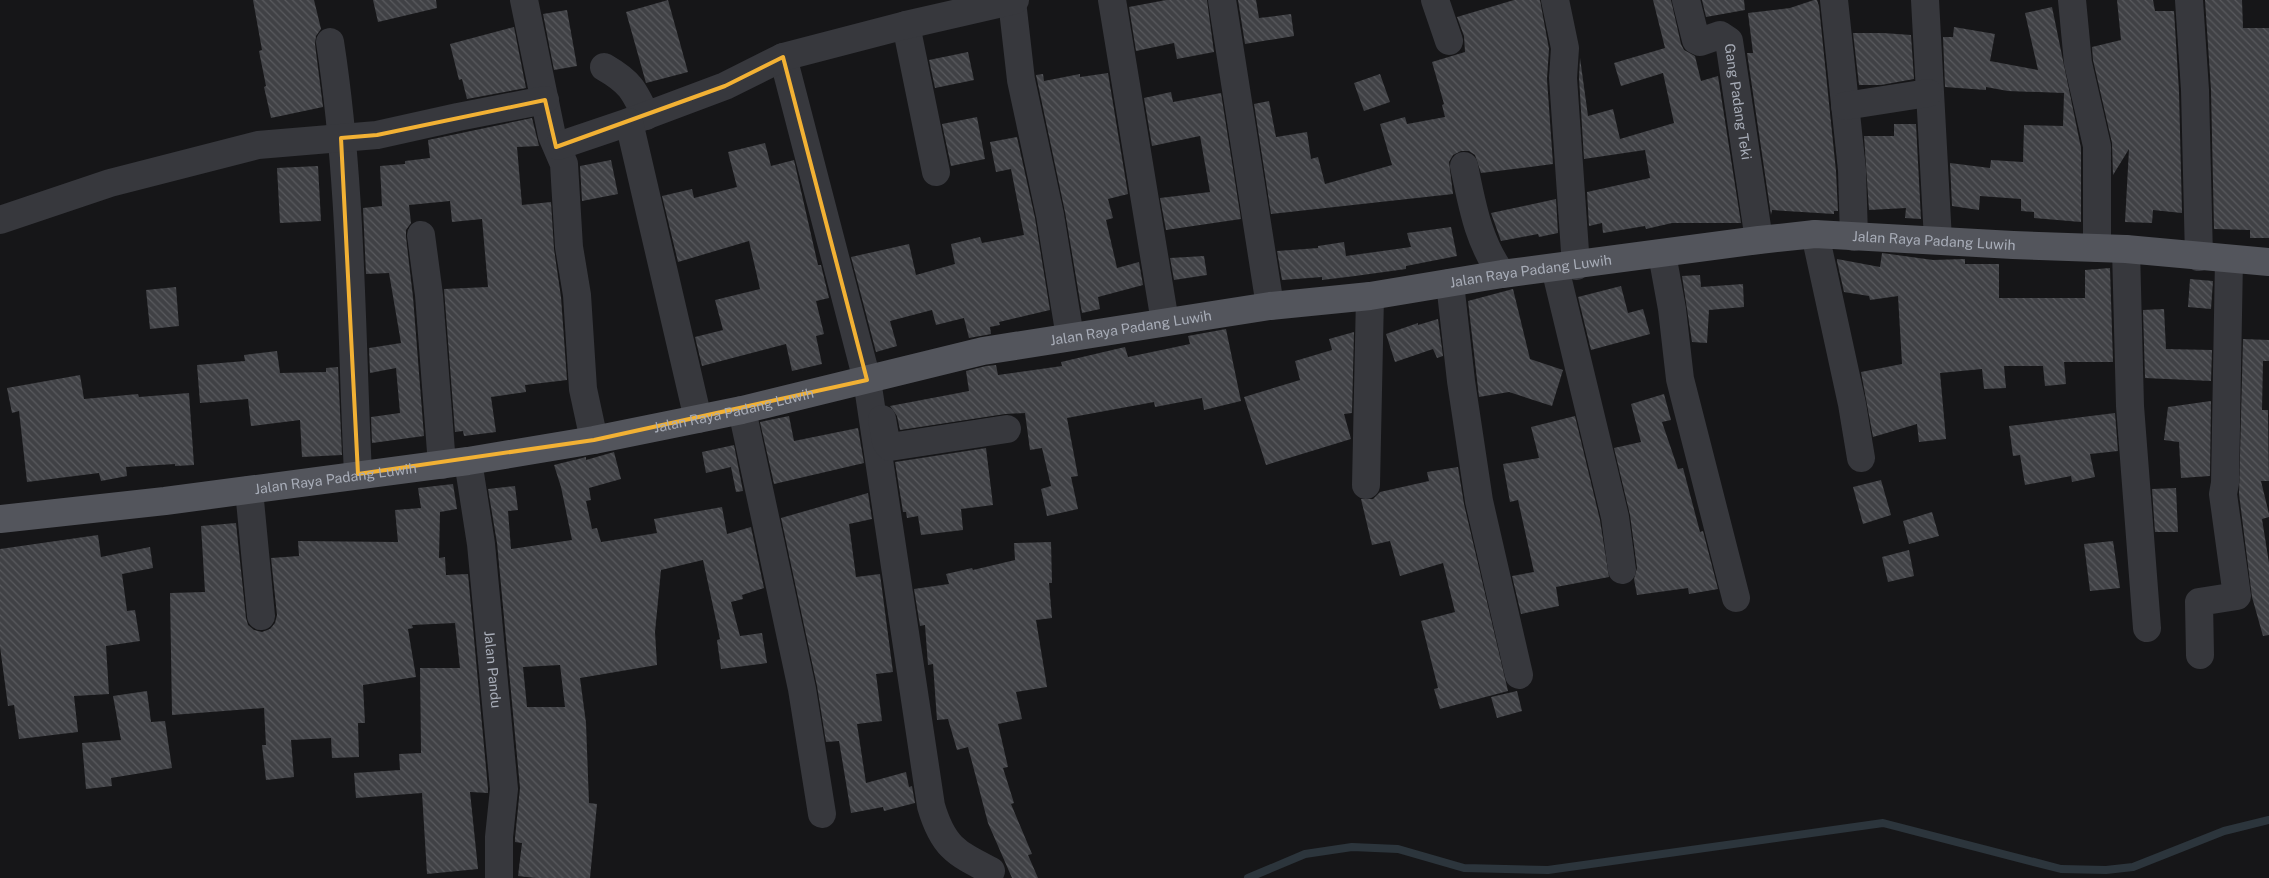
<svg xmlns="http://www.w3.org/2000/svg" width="2269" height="878" font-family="'Public Sans',sans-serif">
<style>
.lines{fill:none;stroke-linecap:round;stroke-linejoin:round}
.stream{stroke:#2c353c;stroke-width:8}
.building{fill:url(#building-back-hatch);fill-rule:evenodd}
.minor{stroke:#37383d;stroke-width:28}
.major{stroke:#53555c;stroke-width:28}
.marked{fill:none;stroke:#f2b134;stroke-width:4;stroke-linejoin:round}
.labels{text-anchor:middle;stroke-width:4;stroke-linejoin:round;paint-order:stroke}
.street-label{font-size:14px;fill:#a8adb8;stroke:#111113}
</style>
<defs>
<pattern id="building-back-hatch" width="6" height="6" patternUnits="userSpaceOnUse" patternTransform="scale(1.25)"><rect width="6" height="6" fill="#404145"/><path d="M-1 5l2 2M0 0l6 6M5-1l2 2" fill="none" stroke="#595a5e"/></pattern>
</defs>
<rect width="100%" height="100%" fill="#161618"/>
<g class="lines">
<!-- stream -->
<path class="stream" d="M1248 878 1305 854 1352 847 1398 849 1464 868 1548 870 1883 823 2061 869 2106 870 2133 867 2224 831 2269 820"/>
</g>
<!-- building -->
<path class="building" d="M253 0H314L321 29 316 36 315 44 323 107 271 118 264 87 266 86 259 51 262 50Z
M373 0H436L437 8 378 22Z
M668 0 688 72 646 83 626 12Z
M1166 0H1207L1214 52 1177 59 1174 43 1136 51 1129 7Z
M1238 0H1256L1259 18 1291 14 1294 36 1245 44Z
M1514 0H1540L1549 49 1547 79 1553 164 1481 173 1475 155 1469 151H1461L1453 155 1449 162 1453 194 1271 214 1254 104 1269 101 1276 137 1307 132 1311 159 1318 157 1325 184 1392 165 1380 124 1405 117 1407 124 1445 117 1442 105 1444 104 1432 62 1465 52 1464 36 1457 17Z
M1653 0H1671L1681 44 1684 50 1695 56 1701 81 1718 76 1741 223H1672L1646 229 1645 226 1603 233 1602 223 1589 226 1587 192 1650 178 1645 150 1584 159 1579 78 1580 58 1588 116 1613 109 1620 139 1674 123 1663 73 1621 86 1614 63 1665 48Z
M1702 0H1744L1745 10 1706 17Z
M1814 0H1817L1819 6 1836 171 1838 211H1834V214L1772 210 1771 215 1747 53H1753L1748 13 1790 8Z
M2117 0H2153L2155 11H2174L2179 91 2182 213 2153 210 2152 223 2125 222 2129 149 2113 175 2112 143 2093 60 2092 47 2121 40Z
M2205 0H2242L2243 28H2269V238H2250V230L2214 229 2211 90Z
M2052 7 2081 148V222L2034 218V212L2021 211V199L1980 196 1979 210 1952 206 1950 163 1990 168 1991 160 2023 162 2024 125 2063 126 2064 93 2008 91 1986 87V90L1945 87 1943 37H1953L1954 27 1995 34 1990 61 2038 70 2025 13Z
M567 10 577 66 554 70 543 14Z
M514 27 526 88 467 99 462 79 459 80 450 44Z
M1853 33H1883L1911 35 1914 79 1881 85H1859Z
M968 52 974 80 935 88 929 60Z
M1108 73 1128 194 1108 199 1113 218 1106 220 1117 268 1139 262 1143 285 1098 297 1100 309 1082 313 1065 212 1036 75 1043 74 1044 81 1080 74V77Z
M1380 74 1390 102 1364 111 1354 83Z
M1171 92 1173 102 1221 93 1241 219 1166 230 1160 198 1210 192 1200 136 1152 146 1144 98Z
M977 117 985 159 951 166 942 124Z
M532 118 539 146 517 147 522 205 551 202 554 249 561 297 567 380 525 385 526 392 491 397 496 432 464 436 463 431 455 432 444 289 488 287 482 219 452 222 450 201 409 205 411 223 406 230V237L413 297 424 436 372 443 371 417 400 413 396 368 370 373 369 348 401 343 389 273 366 274 363 208 382 206 380 166 405 164V161L430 158 428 140Z
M1894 124H1916L1921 219 1905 218 1906 208 1869 210 1864 136H1894Z
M1017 137 1035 218 1050 310 999 322 1000 325 990 327 991 334 969 338 964 318 936 325 932 310 890 321 897 346 876 352 851 257 909 244 916 275 955 264 951 244 980 237 982 243 1024 235 1011 169 996 172 990 142Z
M765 143 771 166 794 160 818 265H821L829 298 816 301 824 334 816 336 822 364 792 371 786 344 702 366 695 337 723 330 715 300 760 289 749 241 678 262 662 196 692 189 694 198 737 187 728 152Z
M611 160 618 194 582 201 580 166Z
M318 166 321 221 280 223 277 168Z
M1556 199 1558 233 1539 237 1538 234 1501 241 1491 213Z
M1451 227 1457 256 1406 266V269L1355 276 1322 280V277L1282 280 1277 251 1318 248V246L1344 242 1346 256 1411 247 1407 233Z
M1882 253 1933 260 1965 259V264H1999V298H2085V270L2110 268 2113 362H2064L2066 384 2045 386 2043 366H2004L2006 388 1984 389 1982 369 1940 373 1946 439 1919 442 1917 424 1873 437 1861 372 1902 364 1898 296 1870 300 1869 296 1844 292 1837 261V259L1880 267Z
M1204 256 1207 275 1174 280 1170 258Z
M1700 275 1701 287 1743 284 1744 307 1709 310 1707 343 1692 342 1682 276Z
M2190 279 2213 281 2211 309 2188 307Z
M1621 286 1628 313 1643 309 1650 334 1591 350 1578 297Z
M176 287 179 326 150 329 146 290Z
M1513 289 1530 359 1563 370 1552 406 1509 392 1479 397 1468 301Z
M2164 309 2166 349 2212 350 2211 381 2145 378 2143 310Z
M1438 319 1443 356 1437 358 1433 349 1395 362 1386 334 1418 323V325Z
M1226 329 1241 401 1204 410 1202 398 1155 407 1154 402 1067 418 1078 476 1071 477 1078 509 1047 516 1041 489 1051 486 1042 448 1030 450 1025 413 1005 414 900 430 897 416 890 406 969 391 966 371 986 366 996 365 998 375 1062 366 1061 362 1125 347 1128 357 1190 344 1188 336Z
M1354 332 1352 413 1344 414 1351 439 1266 465 1244 397 1300 380 1295 361 1332 350 1329 339Z
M2243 339 2269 340V361H2263L2262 410H2268L2269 481H2261L2269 514V517L2262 519 2269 563V635L2263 636 2252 597 2239 494Z
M277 351 280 373 326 372V368L338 367 342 455 302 457 300 420 251 426 248 399 200 403 197 365 245 361 244 355Z
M80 375 84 399 138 394 139 397 189 393 194 465 175 466V464L126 467 127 476 101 481 99 473 27 482 19 411 12 413 7 388Z
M1664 394 1671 420 1662 422 1678 469 1683 468 1700 532 1703 531 1718 589 1689 594 1688 588 1637 595 1634 579 1637 568 1630 515 1614 448 1641 442 1631 404Z
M2211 401 2210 476 2181 478 2179 442 2164 440 2168 407Z
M2115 413 2118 451 2090 454 2095 477 2072 482 2071 476 2025 485 2020 455 2013 456 2009 426Z
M789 416 794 441 858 428 864 463 774 484 760 422Z
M1575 416 1600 520 1609 577 1556 587 1559 606 1521 614 1512 576 1534 572 1518 500 1510 502 1503 464 1539 458 1531 427Z
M734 445 743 491 736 492 731 467 706 473 702 452Z
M986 448 993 505 961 509 963 530 921 535 918 516 907 518 906 512H903L895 462Z
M614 452 621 479 589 488 591 500 586 501 592 529 597 528 601 542 657 533 654 519 722 507 727 534 751 527 764 588 742 595 743 599 731 602 740 636 762 633 767 663 721 669 717 640 720 639 703 560 661 570 655 632 657 665 580 678 586 723 589 803 597 804 590 878H536L518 876 522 843 515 842V838L520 788 497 543 488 489 515 486 518 510 508 511 511 549 572 540 561 487 554 465 586 457V460ZM560 665 565 707H527L523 667Z
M1458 467 1464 504 1508 691 1440 709 1434 689 1438 688 1421 621 1455 612 1443 563 1400 576 1390 541 1372 545 1361 499H1373L1380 492 1429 481 1427 472Z
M1881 480 1891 515 1863 524 1853 487Z
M453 484 457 509 440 512 439 558 445 557 446 575 468 574 488 789V793L470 792 478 869 427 874 422 793 356 798 354 773 400 770 399 754 421 753 420 668H460L455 623 412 625 413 628 408 629 416 677 363 685 365 723H358L359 757 332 758 331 738 291 740 294 777 266 780 262 745H266L264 708 172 715 170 593 205 592 201 526 236 523 246 618 248 625 254 630 262 632 270 629 275 623 277 615 271 558 299 556 298 541 398 542 395 510 421 508 418 488Z
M2176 488 2178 532H2155L2152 489Z
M868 493 872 519 849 524 856 577 880 574 893 672 876 674 882 721 857 724 866 783 906 772 909 787 912 786 915 803 884 811 883 807 851 813 839 741 826 742 817 686 781 518Z
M1932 512 1939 536 1909 544 1903 521Z
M98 535 101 557 150 547 153 568 122 574 127 611 135 610 140 641 106 646 109 694 74 696 78 732 19 739 14 705 8 706 0 647V549Z
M2113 541 2120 588 2090 591 2084 544Z
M1051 542 1052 583H1049L1052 618 1036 620 1047 687 1016 692 1022 719 998 724 1008 767 1003 768 1014 803 1011 804 1032 854 1028 855 1038 878H1012L988 823 968 747 957 750 948 719 937 720 933 664 928 665 925 625 920 626 914 589 949 584 946 574 972 568 973 570 1015 560 1014 543Z
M1909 550 1914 576 1888 582 1882 557Z
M147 691 151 722 165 721 172 768 111 778 112 786 86 789 82 743 121 740 113 696Z
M1517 691 1522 711 1497 718 1491 697Z"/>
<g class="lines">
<!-- minor -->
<g class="minor">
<path d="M524 0 552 136 564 164 569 247 577 295 583 389 594 440"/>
<path d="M1112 0 1165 322"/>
<path d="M1222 0 1270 306"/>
<path d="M1435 0 1449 41"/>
<path d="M1555 0 1565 48 1563 78 1576 266"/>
<path id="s1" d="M1686 0 1696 40 1700 42 1720 35 1729 41 1759 240"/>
<path d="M1834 0 1852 170 1854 237"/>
<path d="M1925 0 1938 240"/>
<path d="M2072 0 2078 63 2097 146V248"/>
<path d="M2189 0 2195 90 2199 257"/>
<path d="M1012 1 1021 80 1050 215 1070 337"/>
<path d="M906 25 936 172"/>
<path d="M330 42C352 184 351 330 358 474"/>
<path d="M783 57 867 380 931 806C943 847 956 853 991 871"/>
<path d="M604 67C630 82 634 90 646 116"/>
<path d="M1845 106 1928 93"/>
<path d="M629 122 725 86 783 57 906 25 1015 0"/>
<path d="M558 146 629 122 698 419"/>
<path d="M1464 166C1472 204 1478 242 1502 274"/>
<path d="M0 220 110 183 258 145 377 135 458 117 545 100"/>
<path d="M1815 234 1852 404 1861 458"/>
<path d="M421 235 429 295 442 465"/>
<path d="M2126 249 2130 406 2147 628"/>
<path d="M1662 254 1672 309 1680 379 1736 598"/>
<path d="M1555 268 1615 517 1622 570"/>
<path d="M1450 283 1461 381 1479 501 1519 675"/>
<path d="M742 410 802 689 822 814"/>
<path d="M882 419 886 442 890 447 1007 429"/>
<path id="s2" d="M468 461 481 544 504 789 499 837V878"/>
<path d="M1366 485 1370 296"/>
<path d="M249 490 261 616"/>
<path d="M2200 655 2199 602 2237 596 2223 494 2225 483 2229 259"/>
</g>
<!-- major -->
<path class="major" id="s3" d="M0 519 165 501 468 461 594 440 742 410 983 351 1270 306 1370 296 1502 274 1759 240 1815 234 2013 245 2126 249 2269 262"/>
</g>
<!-- marked area -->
<path class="marked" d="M783 57 867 380 594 440 358 474 341 138 377 135 545 100 556 147 725 86Z"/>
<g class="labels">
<!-- street labels -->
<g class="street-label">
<text dy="5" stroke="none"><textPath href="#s1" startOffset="139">Gang Padang Teki</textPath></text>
<text dy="5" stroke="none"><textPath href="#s3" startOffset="1958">Jalan Raya Padang Luwih</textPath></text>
<text dy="5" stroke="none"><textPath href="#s3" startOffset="1552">Jalan Raya Padang Luwih</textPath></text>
<text dy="5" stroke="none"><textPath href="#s3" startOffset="1148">Jalan Raya Padang Luwih</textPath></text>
<text dy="5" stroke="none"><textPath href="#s3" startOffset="742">Jalan Raya Padang Luwih</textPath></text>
<text dy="5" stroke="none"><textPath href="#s3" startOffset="338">Jalan Raya Padang Luwih</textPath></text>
<text dy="5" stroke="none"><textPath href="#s2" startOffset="210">Jalan Pandu</textPath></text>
</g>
</g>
</svg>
